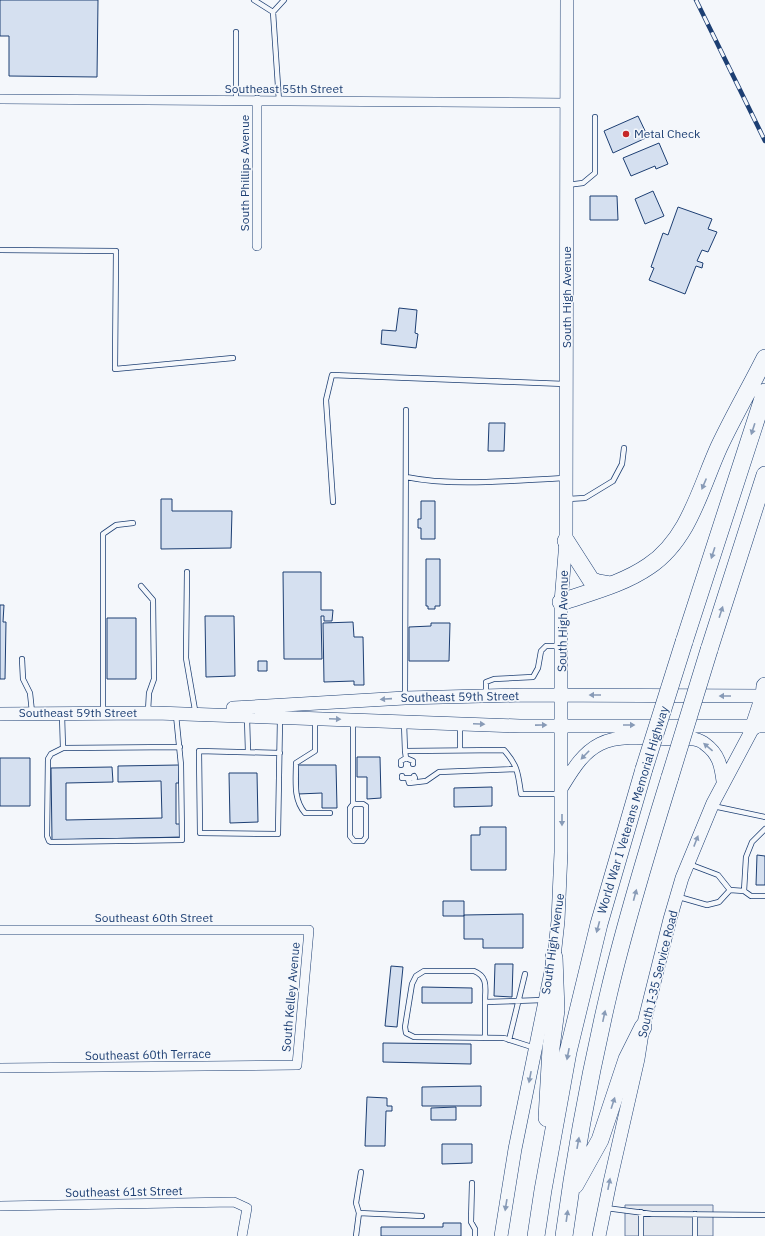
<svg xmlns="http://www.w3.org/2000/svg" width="765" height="1236" font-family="'IBM Plex Sans',sans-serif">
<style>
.parking{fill:#e3e8f0;stroke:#687fa3}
.building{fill:#d5e0f0;stroke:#1d3f73}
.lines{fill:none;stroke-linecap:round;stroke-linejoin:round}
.lane-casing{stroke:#1d3f73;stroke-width:6}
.street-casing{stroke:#1d3f73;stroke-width:10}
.secondary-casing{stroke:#1d3f73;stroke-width:14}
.highway-casing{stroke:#1d3f73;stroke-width:18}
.lane{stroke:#f4f7fb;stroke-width:4.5}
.street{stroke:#f4f7fb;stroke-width:9}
.secondary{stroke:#f4f7fb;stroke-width:13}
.highway{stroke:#f4f7fb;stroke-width:17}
.rail-casing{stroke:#1d3f73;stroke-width:4.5}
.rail{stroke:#f4f7fb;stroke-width:3;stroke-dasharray:9;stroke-linecap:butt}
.highway-bridge-casing{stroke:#1d3f73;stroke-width:18;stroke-linecap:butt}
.highway-bridge{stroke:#f4f7fb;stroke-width:17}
.oneway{fill:#889bb7}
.poi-dot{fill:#c62828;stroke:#f4f7fb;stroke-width:1.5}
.labels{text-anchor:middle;stroke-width:3;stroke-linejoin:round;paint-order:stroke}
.street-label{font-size:12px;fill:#1d3f73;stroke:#f4f7fb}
.poi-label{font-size:12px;fill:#1d3f73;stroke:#f4f7fb;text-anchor:start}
</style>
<rect width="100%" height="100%" fill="#f4f7fb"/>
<!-- parking -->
<path class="parking" d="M625 1205H713V1236H625Z"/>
<!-- building -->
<path class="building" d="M0 0H98L97 77 9 76V36H0Z
M638 116 648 137 613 153 604 131Z
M659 143 668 164 656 169 655 166 631 176 623 158Z
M653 191 664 216 645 224 635 199Z
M590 196H617L618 220H590Z
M678 207 712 219 708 229 717 232 708 252 702 250 697 261 703 263 702 268 696 266 685 294 649 280 654 268 651 267 663 233 668 235Z
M399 308 417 310 415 333 418 334 416 348 381 344 382 330 396 331Z
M489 423H505L504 451H488Z
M161 499H172V511H232L231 548 161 549Z
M421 501H435V539H421V528H418V519H421Z
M426 559H440V606H435V609H428V606H426Z
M283 572H321V610H333L332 621H324V616H321L322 659H284Z
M0 605H4L3 622H6L5 679H0Z
M205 616H234L235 676 206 677Z
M107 618H136V679H107Z
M353 622 354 637H363L364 685H354V681L324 682 323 623Z
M431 623H450L449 661H409V627L431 626Z
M258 661H267V671H258Z
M357 757H380L381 798 367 799V777H357Z
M0 758H30V806H0Z
M179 765V783H176V824H181V837L52 840 51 768 112 767 113 782 66 783V820L162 818 161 781 118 782V766Z
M298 765H336L337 808H322V793L298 794Z
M229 773H257L258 822 230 823Z
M492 787V806L454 807V788Z
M480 827H506V870H471V835H480Z
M757 855 765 856V885H756Z
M443 901H464V916H443Z
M523 914V948H483V939H464V915Z
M495 964H513L512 997 494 996Z
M391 966 403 967 397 1027 385 1026Z
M422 987 472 988V1003H422Z
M383 1043 471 1044V1064L383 1062Z
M481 1086V1106H422V1087Z
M367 1097 387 1098V1106H392V1111H386L385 1146H365Z
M456 1107V1120H431V1108Z
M442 1144H472V1163L442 1164Z
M443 1223H461V1236H381V1227H443Z"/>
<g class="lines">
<!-- lane casing -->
<g class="lane-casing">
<path id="lane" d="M254 0 273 12 279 101
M273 12 284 0
M236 100V32
M567 185 583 183 595 173V117
M0 250 116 251 115 369 233 358
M406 477C455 487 515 480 566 478
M568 499 585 498 613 481 622 464 624 448
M333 502 326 400 332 375 565 384
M187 572 186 658 195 710
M141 586 153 600 154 679 149 693 148 711
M22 659 23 679 30 693 32 712
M486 694V682L494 679 533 677 538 668 541 651 546 646H560
M405 696 406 410
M103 712V534L116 525 133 523
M62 715 63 748 51 754 48 759 47 836 49 841 51 842 182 840 181 765 176 715
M247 718 248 752
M315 720V751L296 763C296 781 293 799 305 813H330
M353 721V804L350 808V836L354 841H363L366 837V806L363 804H353
M404 723 405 751 504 750C518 766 518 773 521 794H560
M63 748 180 747
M460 750V724
M280 753 199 751 200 833 278 834 280 719
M406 758 413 761V764
M401 765V761L406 758 405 751
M402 776V778H415L414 776
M408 779 409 783 426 781 439 772 516 769
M713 806 765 817
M765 829 752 842 746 857 744 891 751 896H765
M730 890 744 891
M679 897 707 905 719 902 730 890 718 875 689 864
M485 1002V1038
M509 1040 525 974
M535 1048 504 1038 414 1037 406 1033 405 1027 412 984 416 976 424 971H474C489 977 485 989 485 1002L543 1000
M472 1183 471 1222 475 1229V1236
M606 1208 652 1214 765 1215
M359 1213 356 1203 361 1172
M695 1214V1236
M356 1236 359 1213 422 1216
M641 1236V1212"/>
</g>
<!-- street casing -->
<g class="street-casing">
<path id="street" d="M0 99 567 103
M257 246V100
M0 930H309L297 1065 0 1068
M0 1206 234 1202 247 1208 242 1236"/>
</g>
<!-- secondary casing -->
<g class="secondary-casing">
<path id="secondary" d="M233 708 405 698 523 695 765 696
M0 714 156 713 520 726H765
M562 787C572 771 582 753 600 744 619 734 652 738 673 739 680 739 688 738 694 739 698 740 703 742 705 744 719 754 721 766 723 781
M501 1236 515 1149 554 957 558 921 561 852V602L566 541 567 0
M599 1236 610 1182 638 1059 643 1027 670 919 682 878 713 803 754 726"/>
</g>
<!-- highway casing -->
<g class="highway-casing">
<path id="highway" d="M566 541 591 580 598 583 610 585
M561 602C590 592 623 584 649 566 689 539 700 489 719 447 733 417 750 388 765 358
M684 642 765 392
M709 650 765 475
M754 726 764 696 765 686
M547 1118 551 1048 556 1010 554 957
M575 1185 600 1140 627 1059 643 1027
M536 1236 543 1190 568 1052 599 924 644 769
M564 1236C575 1154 590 1073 609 992 626 920 648 848 670 777"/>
</g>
<!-- lane -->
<use href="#lane" class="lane"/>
<!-- street -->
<use href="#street" class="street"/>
<!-- secondary -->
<use href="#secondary" class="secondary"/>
<!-- highway -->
<use href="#highway" class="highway"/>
<!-- rail casing -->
<g class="rail-casing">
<path id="rail" d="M696 0 765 141"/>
</g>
<!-- rail -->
<use href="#rail" class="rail"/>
<!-- highway-bridge casing -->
<g class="highway-bridge-casing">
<path id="highway-bridge" d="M644 769 684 642
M670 777 709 650"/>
</g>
<!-- highway-bridge -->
<use href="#highway-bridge" class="highway-bridge"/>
</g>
<!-- one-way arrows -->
<defs><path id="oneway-solid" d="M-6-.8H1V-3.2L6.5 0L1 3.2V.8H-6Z"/></defs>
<g class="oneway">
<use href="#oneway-solid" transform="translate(753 429) rotate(108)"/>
<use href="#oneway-solid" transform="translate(704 484) rotate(113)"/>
<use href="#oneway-solid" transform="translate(713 553) rotate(108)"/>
<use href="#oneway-solid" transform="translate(721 612) rotate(-72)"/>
<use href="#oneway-solid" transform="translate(595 695) rotate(-180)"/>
<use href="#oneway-solid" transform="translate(725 696) rotate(-180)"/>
<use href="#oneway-solid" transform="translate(386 699) rotate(176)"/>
<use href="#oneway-solid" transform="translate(335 719) rotate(2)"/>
<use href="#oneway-solid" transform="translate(479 724) rotate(2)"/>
<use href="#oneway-solid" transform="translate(541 725) rotate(-1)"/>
<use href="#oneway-solid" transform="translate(629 725)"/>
<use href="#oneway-solid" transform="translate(708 747) rotate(-140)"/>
<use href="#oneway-solid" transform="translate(585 755) rotate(134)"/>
<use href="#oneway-solid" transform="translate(562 820) rotate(90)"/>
<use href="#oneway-solid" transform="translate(696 841) rotate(-69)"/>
<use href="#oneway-solid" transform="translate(635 895) rotate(-75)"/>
<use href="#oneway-solid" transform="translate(598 927) rotate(105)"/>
<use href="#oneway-solid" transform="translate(604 1016) rotate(-78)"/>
<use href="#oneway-solid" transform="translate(568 1054) rotate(101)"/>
<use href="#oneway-solid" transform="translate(530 1077) rotate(101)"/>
<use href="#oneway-solid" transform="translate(613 1103) rotate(-72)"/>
<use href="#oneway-solid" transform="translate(578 1143) rotate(-80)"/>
<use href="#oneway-solid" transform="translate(609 1184) rotate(-79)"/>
<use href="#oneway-solid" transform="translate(506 1205) rotate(99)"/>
<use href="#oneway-solid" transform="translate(567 1216) rotate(-82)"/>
</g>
<!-- markers -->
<circle class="poi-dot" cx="626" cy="134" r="4"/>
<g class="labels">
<!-- street labels -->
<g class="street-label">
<text x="284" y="93">Southeast 55th Street</text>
<text transform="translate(245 173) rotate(-90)" y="4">South Phillips Avenue</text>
<text transform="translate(567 297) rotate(-90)" y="4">South High Avenue</text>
<text transform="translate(563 621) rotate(-89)" y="4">South High Avenue</text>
<text transform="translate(460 697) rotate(-1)" y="4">Southeast 59th Street</text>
<text x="78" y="717">Southeast 59th Street</text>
<text transform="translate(633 810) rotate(-73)" y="4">World War I Veterans Memorial Highway</text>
<text x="154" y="922">Southeast 60th Street</text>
<text transform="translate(553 944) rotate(-82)" y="4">South High Avenue</text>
<text transform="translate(658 974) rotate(-76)" y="4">South I-35 Service Road</text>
<text transform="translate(291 997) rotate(-85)" y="4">South Kelley Avenue</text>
<text transform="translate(148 1055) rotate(-1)" y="4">Southeast 60th Terrace</text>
<text transform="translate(124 1192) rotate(-1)" y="4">Southeast 61st Street</text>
</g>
<!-- poi labels -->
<g class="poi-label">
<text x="634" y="138">Metal Check</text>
</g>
</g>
</svg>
